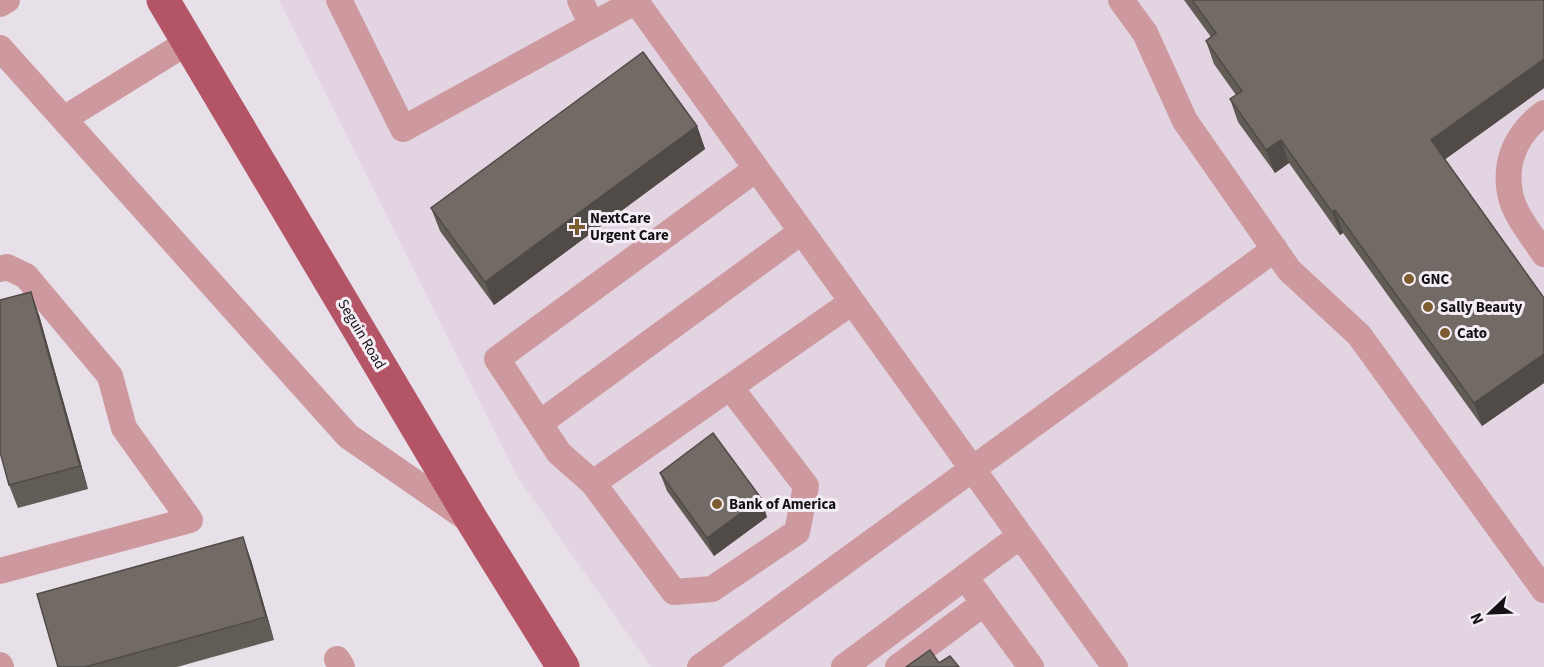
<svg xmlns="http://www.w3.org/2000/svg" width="1544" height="667" font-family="'Source Sans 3',sans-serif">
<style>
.built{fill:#e2d4e1}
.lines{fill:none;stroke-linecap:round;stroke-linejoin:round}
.minor{stroke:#ce989f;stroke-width:26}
.major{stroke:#b35567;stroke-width:33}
.wall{fill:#625c57}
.shaded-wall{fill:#504b47}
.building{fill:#726b65;stroke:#504b47;stroke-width:1.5}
.poi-dot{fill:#7b5d31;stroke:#f5edf5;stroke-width:2}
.labels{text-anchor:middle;stroke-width:6;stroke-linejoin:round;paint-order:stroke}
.poi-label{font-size:15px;font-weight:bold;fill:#141114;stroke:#f5edf5;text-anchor:start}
.street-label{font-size:15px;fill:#141114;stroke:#f5edf5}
</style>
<rect width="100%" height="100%" fill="#e8e0e8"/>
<!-- built -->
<path class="built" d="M279 0H1544V667H651L518 478Z"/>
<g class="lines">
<!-- minor -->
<path class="minor" d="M339 0 403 129 636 1
M580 0 592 25
M635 0 1115 667
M1121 0 1145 33 1185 121 1289 270 1359 335 1544 590
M0 4 7 0
M0 48 348 436 469 520
M1544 113C1517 133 1504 160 1510 193 1513 213 1533 237 1544 254
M65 118 188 42
M756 169 497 359 559 453 593 483 852 302
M0 269 7 267 26 276 110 376 124 428 190 520 0 571
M540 423 801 232
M593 483 674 592 712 589 797 532 806 486 730 387
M965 577 1031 667
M337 659 342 667
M0 665 1 667
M700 667 1275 249
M844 667 1020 536
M898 667 984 603"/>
<!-- major -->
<path class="major" d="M163 0 473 522 563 667"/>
</g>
<!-- wall -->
<path class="wall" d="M1184 0H1544V88L1445 159 1544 298V383L1482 426 1343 233 1340 235 1289 163 1275 173 1238 122 1230 99 1236 95 1214 64 1206 41 1211 37Z
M697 126 705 149 494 305 440 231 431 208Z
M39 315 88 489 18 508 9 485Z
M660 473 767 517 714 556 667 491Z
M251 560 274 640 177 667H58Z"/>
<!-- shaded-wall -->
<path class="shaded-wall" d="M1544 59V88L1440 163 1431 140Z
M697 126 705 149 494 305 485 282Z
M1281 140 1289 163 1275 173 1266 150Z
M1335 210 1343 233 1340 235 1332 212Z
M31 292 39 315 88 489 80 466Z
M1544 354V383L1482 426 1474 403Z
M761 498 767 517 714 556 707 538Z
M243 537 251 560 274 640 266 617Z"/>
<!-- building -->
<path class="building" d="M1192 0H1544V59L1431 140 1544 298V354L1474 403 1335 210 1332 212 1281 140 1266 150 1230 99 1242 91 1206 41 1216 33Z
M643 52 697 126 485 282 431 208Z
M31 292 80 466 9 485 0 452V300Z
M713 433 761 498 707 538 660 473Z
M243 537 266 617 85 667H58L37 594Z
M930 650 939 663 950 656 959 667H906Z"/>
<!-- markers -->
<g class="poi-dot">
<path d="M574 218h6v6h6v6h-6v6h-6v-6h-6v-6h6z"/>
<circle cx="1409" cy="279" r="6"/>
<circle cx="1428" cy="307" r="6"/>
<circle cx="1445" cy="333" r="6"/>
<circle cx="717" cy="504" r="6"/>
</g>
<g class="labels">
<!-- poi labels -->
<g class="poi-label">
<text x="590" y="223">NextCare<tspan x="590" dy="17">Urgent Care</tspan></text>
<text x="1421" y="284">GNC</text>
<text x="1440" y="312">Sally Beauty</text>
<text x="1457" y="338">Cato</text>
<text x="729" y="509">Bank of America</text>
</g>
<!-- street labels -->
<g class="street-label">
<text transform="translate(362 334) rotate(59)" y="5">Seguin Road</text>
</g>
</g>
<!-- north arrow -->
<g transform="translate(1490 613) rotate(247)" stroke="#f5edf5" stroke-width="4.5" paint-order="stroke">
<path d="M0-4.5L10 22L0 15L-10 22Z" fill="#141114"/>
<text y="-9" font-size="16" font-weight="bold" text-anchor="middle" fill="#141114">N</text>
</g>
</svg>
